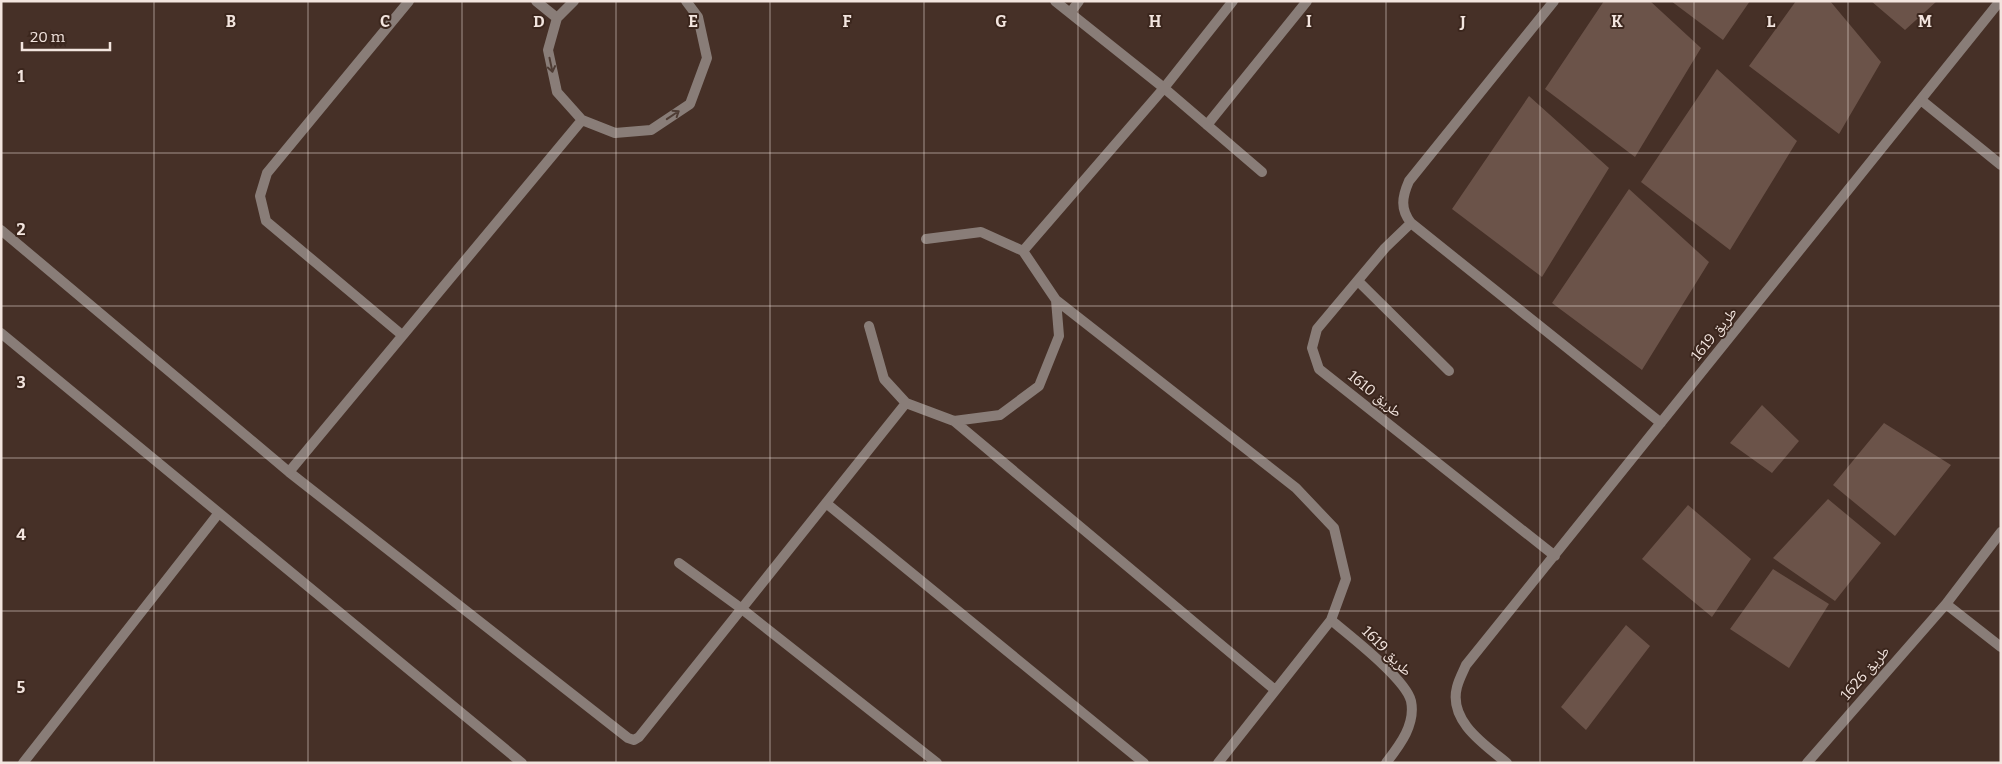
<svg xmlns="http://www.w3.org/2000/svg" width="2002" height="764" font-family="Bitter,'Noto Naskh Arabic',serif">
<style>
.building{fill:#6b5349}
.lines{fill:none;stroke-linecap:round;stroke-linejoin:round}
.lane{stroke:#897d78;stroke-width:10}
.street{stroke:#897d78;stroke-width:10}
.oneway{stroke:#4e3c34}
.grid{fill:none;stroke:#f3e5df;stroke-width:1;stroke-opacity:0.55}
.labels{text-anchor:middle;stroke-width:4;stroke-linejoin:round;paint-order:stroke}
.street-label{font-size:15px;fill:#f3e5df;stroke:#3b261d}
.grid-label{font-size:16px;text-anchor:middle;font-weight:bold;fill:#f3e5df;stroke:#3b261d;stroke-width:4;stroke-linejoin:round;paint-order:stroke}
</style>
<rect width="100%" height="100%" fill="#463027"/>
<!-- building -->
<path class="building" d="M1604 1H1650L1701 48 1635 157 1545 89Z
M1671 1H1750L1723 40Z
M1796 1H1830L1881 62 1839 134 1749 66Z
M1871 1H1937L1905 30Z
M1717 69 1797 141 1730 250 1641 182Z
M1529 96 1609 168 1542 277 1452 209Z
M1629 189 1709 262 1642 370 1552 303Z
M1762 405 1799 441 1772 473 1730 443Z
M1884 423 1951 465 1895 536 1833 485Z
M1828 499 1881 543 1835 601 1773 558Z
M1688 505 1751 559 1712 617 1642 559Z
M1773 569 1829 604 1789 668 1730 629Z
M1626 625 1650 646 1586 730 1561 707Z"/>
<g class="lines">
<!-- lane -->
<path class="lane" d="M536 1 557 18
M574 1 557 18 548 50 557 92 582 120 615 133 651 130 690 104 707 58 698 17 686 1
M1055 1 1164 88 1262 172
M1070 13 1079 1
M1207 125 1307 1
M1 230 289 472 628 738 634 740 639 737 906 403
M1023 251 1164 88 1233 1
M1358 281 1449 371
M1056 300 1296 488 1334 528 1346 579 1331 620 1218 763
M869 326 884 379 906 403 954 421 1000 415 1039 386 1059 336 1056 300 1023 251 981 232 926 239
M402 335 266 221 260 196 267 173 409 1
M954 421 1275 690
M289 472 582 120
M826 503 1144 763
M679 563 742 609 937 763
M1331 620C1349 635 1406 679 1411 701 1416 725 1399 746 1386 763
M23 763 218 514"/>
<!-- street -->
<path class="street" d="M1554 1 1409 181C1402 197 1400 209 1411 223L1661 423
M1921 100 2001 165
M1411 223 1385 248 1317 329 1312 348 1319 369 1555 556
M1 333 522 763
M1946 604 2001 647
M1507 763C1485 745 1448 721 1457 687 1459 679 1463 672 1466 665L2000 1
M1807 763 1946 604 2001 532"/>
</g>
<!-- one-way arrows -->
<defs><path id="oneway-shaft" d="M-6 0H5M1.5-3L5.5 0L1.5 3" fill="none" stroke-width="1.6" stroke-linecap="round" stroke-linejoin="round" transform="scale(1.25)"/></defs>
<g class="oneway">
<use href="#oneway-shaft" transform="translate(551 65) rotate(78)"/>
<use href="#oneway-shaft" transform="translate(673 115) rotate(-34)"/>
</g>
<!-- grid -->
<path class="grid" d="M154 1V763M308 1V763M462 1V763M616 1V763M770 1V763M924 1V763M1078 1V763M1232 1V763M1386 1V763M1540 1V763M1694 1V763M1848 1V763M1 153H2001M1 306H2001M1 458H2001M1 611H2001"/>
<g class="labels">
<!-- street labels -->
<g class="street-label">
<text transform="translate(1714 334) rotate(-51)" y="5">طريق 1619</text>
<text transform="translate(1375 394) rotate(39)" y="5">طريق 1610</text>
<text transform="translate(1387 651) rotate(45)" y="5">طريق 1619</text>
<text transform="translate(1865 673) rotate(-49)" y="5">طريق 1626</text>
</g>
</g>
<g class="grid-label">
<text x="231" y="27">B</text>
<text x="385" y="27">C</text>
<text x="539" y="27">D</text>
<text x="693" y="27">E</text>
<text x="847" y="27">F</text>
<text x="1001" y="27">G</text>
<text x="1155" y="27">H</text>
<text x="1309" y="27">I</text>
<text x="1463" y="27">J</text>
<text x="1617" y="27">K</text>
<text x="1771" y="27">L</text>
<text x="1925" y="27">M</text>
<text x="21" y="82">1</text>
<text x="21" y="235">2</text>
<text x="21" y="388">3</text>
<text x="21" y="540">4</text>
<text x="21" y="693">5</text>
</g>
<!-- border -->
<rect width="2002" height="764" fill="none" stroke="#f3e5df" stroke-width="5"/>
<!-- scale -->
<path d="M22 42v8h88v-8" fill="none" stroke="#f3e5df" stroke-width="2.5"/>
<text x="30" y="42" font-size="15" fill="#f3e5df" stroke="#3b261d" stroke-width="4" paint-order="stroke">20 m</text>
</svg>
